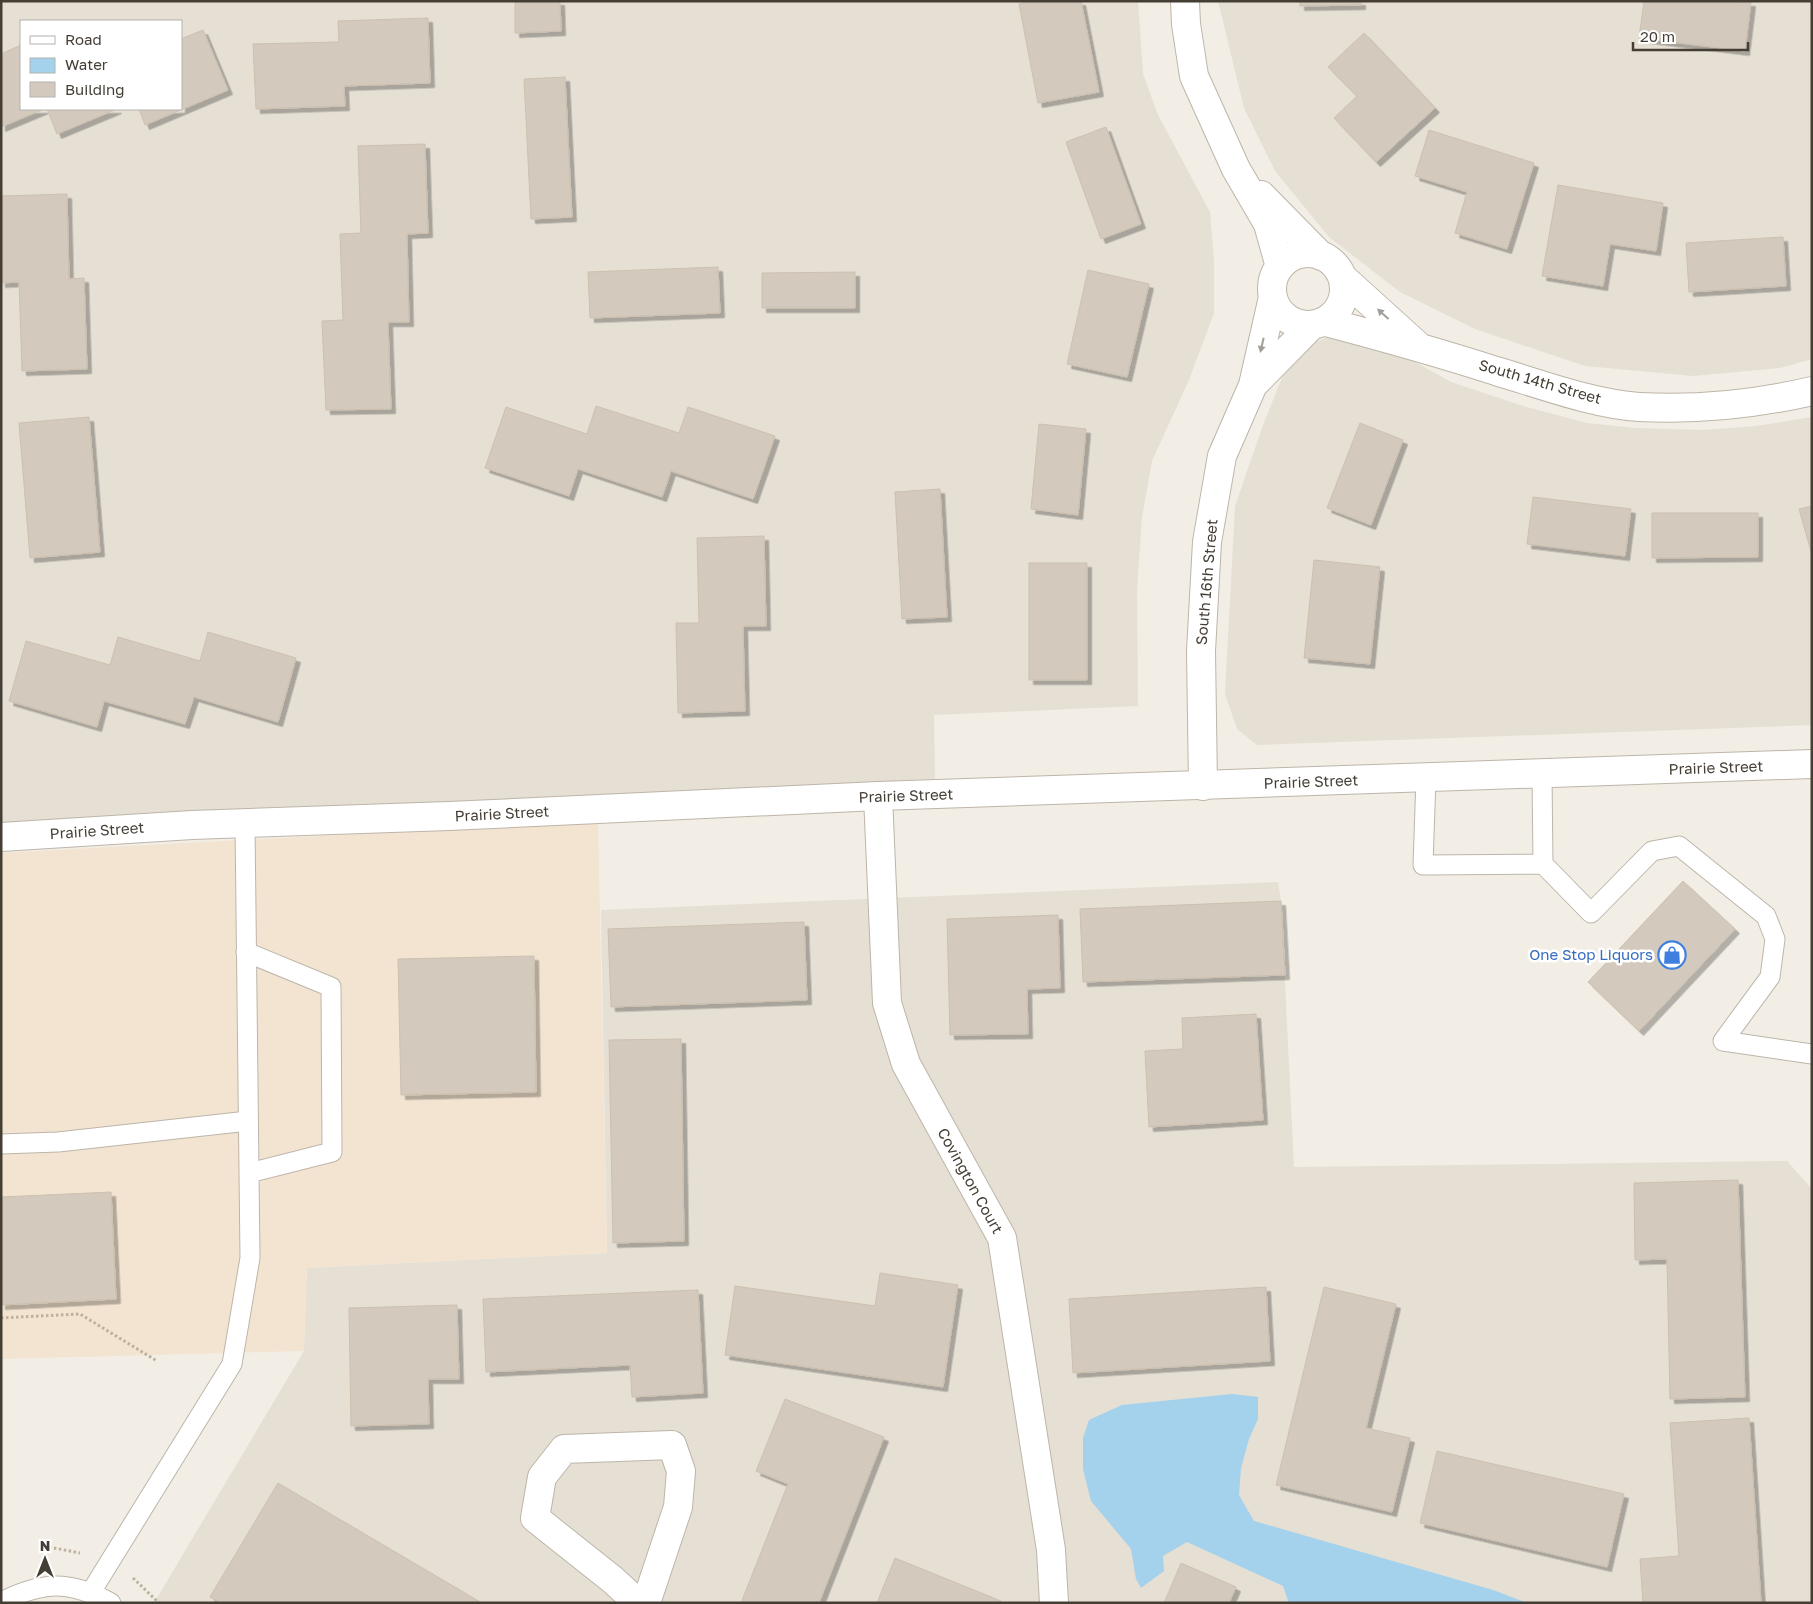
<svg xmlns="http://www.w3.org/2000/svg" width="1813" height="1604" font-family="'Golos Text',sans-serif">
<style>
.residential{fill:#e5dfd4;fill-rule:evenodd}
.commercial{fill:#f3e4d1}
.water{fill:#a4d1ec}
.building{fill:#d3c9bc;stroke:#cdc0af;filter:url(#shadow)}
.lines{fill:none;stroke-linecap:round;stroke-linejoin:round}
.service-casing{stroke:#bdb5a9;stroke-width:21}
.minor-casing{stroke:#bdb5a9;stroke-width:30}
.tertiary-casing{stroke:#bdb5a9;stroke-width:30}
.path{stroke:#beb09b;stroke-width:3;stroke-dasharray:2.5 2.5;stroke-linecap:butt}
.service{stroke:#fff;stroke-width:19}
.minor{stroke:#fff;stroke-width:28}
.tertiary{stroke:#fff;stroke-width:28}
.oneway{fill:#a29e9a}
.labels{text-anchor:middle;stroke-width:5;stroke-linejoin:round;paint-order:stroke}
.street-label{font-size:15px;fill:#443e35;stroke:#fff}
.shop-label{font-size:15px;fill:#366cbe;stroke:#fff;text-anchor:end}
</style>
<defs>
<filter id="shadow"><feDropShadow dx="4.5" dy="4.5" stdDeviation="0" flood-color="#0004"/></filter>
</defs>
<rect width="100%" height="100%" fill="#f2eee5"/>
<!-- residential -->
<path class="residential" d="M1 1H1138L1143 74 1158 115 1210 212 1214 262V313L1189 380 1152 461 1142 517 1137 589 1138 706 934 715 935 779 1 825ZM21 21H181V109H21Z
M1218 1H1812V359L1780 368 1693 376 1585 366 1475 329 1400 292 1329 237 1275 171 1244 108Z
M1334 335 1397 352 1451 382 1523 406 1587 423 1636 428 1703 430 1756 426 1812 417V725L1257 745 1237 729 1225 694 1235 506 1262 428 1285 370 1307 345Z
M1278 882 1281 901 1294 1167 1787 1161 1812 1189V1603H154L304 1351 307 1268 607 1253 601 910Z"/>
<!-- commercial -->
<path class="commercial" d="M598 821 607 1253 307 1268 304 1351 1 1359V853Z"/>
<!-- water -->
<path class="water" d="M1232 1394 1258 1397V1419L1249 1439 1241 1468 1239 1495 1254 1521 1493 1590 1527 1603H1289L1283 1586 1187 1542 1163 1556 1164 1571 1141 1588 1136 1579 1131 1549 1091 1501 1083 1469V1438L1089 1420 1122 1405Z"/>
<!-- building -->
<path class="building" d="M515 1H560L561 31 515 33Z
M1032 1H1081L1099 92 1038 103 1019 4Z
M1300 1H1361V5L1300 6Z
M1644 1 1751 2 1745 51 1639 38Z
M428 18 430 83 344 86 345 106 256 109 253 44 339 42 338 21Z
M203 30 228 90 145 125 139 109H181V39Z
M1364 33 1435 108 1376 162 1334 118 1357 96 1328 67Z
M21 45V109H44L1 127V54Z
M565 77 572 217 531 219 524 79Z
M47 109H117L57 134Z
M1106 127 1141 224 1101 239 1066 142Z
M1429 130 1534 163 1507 249 1455 233 1467 192 1415 176Z
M425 144 428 233 407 234 409 322H388L391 409 326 410 322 321 343 320 340 234 361 233 358 146Z
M1558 185 1663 203 1656 251 1610 244 1603 286 1542 276Z
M67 194 69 279 84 278 87 369 22 371 19 282 1 283V196Z
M1783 237 1786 286 1689 292 1686 243Z
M718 267 720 313 590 318 588 272Z
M1088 270 1149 284 1127 377 1067 364Z
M855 272V308H762V273Z
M596 406 679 433 688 407 775 436 753 499 671 471 662 497 578 469 569 496 485 468 506 407 587 434Z
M89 417 100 552 30 558 19 423Z
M1360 423 1403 440 1371 525 1327 508Z
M1039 424 1086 429 1078 515 1031 509Z
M940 489 947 617 902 619 895 492Z
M1533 497 1631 509 1625 556 1527 544Z
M1812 506V555L1799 509Z
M1652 513H1758V557L1652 558Z
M764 536 766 626H743L745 711 678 713 676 623H699L697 538Z
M1314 560 1380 567 1370 664 1304 658Z
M1029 563H1087V680H1029Z
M208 632 296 658 278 722 194 697 185 724 104 701 97 727 9 701 26 641 110 665 118 637 200 661Z
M1683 881 1735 929 1639 1031 1588 982Z
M1281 901 1285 975 1083 982 1080 909Z
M1058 915 1060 988 1027 989 1028 1034 950 1035 947 919Z
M804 922 807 1000 611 1007 608 929Z
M534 956 536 1092 401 1095 398 959Z
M1256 1014 1263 1120 1149 1127 1145 1051 1183 1049 1182 1018Z
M681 1039 684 1241 613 1243 609 1040Z
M1738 1180 1745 1397 1670 1399 1667 1259 1635 1260 1634 1183Z
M111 1192 116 1299 1 1305V1197Z
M880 1273 958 1285 943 1387 725 1355 735 1286 875 1306Z
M1266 1287 1270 1361 1073 1373 1069 1299Z
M1324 1287 1396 1304 1366 1428 1410 1438 1392 1512 1276 1485Z
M698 1290 703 1393 632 1397 630 1365 486 1372 483 1299Z
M457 1305 459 1379H428L429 1424 351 1426 349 1308Z
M785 1399 884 1437 819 1603H741L788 1484 756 1471Z
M1749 1418 1761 1603H1643L1640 1559 1679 1556 1670 1423Z
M1437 1451 1624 1494 1607 1567 1420 1523Z
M278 1483 482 1603H221L210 1597Z
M895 1558 1001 1601 1000 1603H877Z
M1181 1563 1236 1587 1229 1603H1164Z"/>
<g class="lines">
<!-- service casing -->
<g class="service-casing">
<path id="service" d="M1542 774 1543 864 1591 913 1652 851 1679 846 1766 916 1775 939 1770 977 1723 1041 1812 1054
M1426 778 1423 865 1543 864
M246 952 331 987 332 1152 249 1173
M1 1144 58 1142 248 1121
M91 1592 232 1364 250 1258 245 823
M1 1602C43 1581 70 1580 111 1603"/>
</g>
<!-- minor casing -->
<g class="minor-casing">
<path id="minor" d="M1185 1 1186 24 1194 76 1236 169 1268 224 1280 267
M1261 195 1321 256
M1272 289a36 36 0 1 1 72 0a36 36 0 1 1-72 0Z
M1342 277 1416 344
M1273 297 1253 385 1312 325
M1326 322C1383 337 1440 353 1496 371 1540 384 1593 404 1639 407 1696 410 1756 404 1812 391
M1203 786 1201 651 1207 542 1222 456 1253 385
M878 796 887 1003 906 1064 1002 1238 1051 1550 1054 1603
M638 1603 613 1580 535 1518 542 1477 564 1449 672 1445 681 1471 678 1507 646 1603"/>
</g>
<!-- tertiary casing -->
<g class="tertiary-casing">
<path id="tertiary" d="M1 837 192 825 449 816 878 796 1812 764"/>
</g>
<!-- path -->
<path class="path" d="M1 1318 80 1314 157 1361
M49 1547 80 1553
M133 1578 159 1603"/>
<!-- service -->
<use href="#service" class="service"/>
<!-- minor -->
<use href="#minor" class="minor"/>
<!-- tertiary -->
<use href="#tertiary" class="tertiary"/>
</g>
<!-- one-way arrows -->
<defs><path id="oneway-solid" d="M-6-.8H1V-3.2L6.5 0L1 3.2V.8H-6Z" transform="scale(1.25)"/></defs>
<g class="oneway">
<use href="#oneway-solid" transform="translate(1383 314) rotate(-138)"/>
<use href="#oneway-solid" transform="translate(1262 345) rotate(103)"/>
</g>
<!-- icons -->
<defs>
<g id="shop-ring" transform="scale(1.4375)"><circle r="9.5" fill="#fff" stroke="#3f7fe0" stroke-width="1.5"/><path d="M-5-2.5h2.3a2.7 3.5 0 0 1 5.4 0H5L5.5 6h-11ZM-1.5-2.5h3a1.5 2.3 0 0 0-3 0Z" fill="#3f7fe0"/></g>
</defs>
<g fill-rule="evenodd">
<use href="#shop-ring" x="1672" y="955"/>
</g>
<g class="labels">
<!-- street labels -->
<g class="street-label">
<text transform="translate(1540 382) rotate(16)" y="5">South 14th Street</text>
<text transform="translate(1207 582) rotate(-85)" y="5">South 16th Street</text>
<text transform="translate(1716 768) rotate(-2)" y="5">Prairie Street</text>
<text transform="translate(1311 782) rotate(-2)" y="5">Prairie Street</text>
<text transform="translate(906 796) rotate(-2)" y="5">Prairie Street</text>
<text transform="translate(502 814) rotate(-3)" y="5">Prairie Street</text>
<text transform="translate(97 831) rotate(-4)" y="5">Prairie Street</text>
<text transform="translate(970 1181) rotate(61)" y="5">Covington Court</text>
</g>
<!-- shop labels -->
<g class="shop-label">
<text x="1653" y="960">One Stop Liquors</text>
</g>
</g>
<!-- border -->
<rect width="1813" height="1604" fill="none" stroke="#443e35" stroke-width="5"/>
<!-- legend -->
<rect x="20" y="20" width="162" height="90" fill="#ffffff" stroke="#b4b2ae"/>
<rect x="30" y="36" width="25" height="8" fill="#ffffff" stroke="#b4b2ae"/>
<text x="65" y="45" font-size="15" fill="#443e35">Road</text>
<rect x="30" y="58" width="25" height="15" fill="#a4d1ec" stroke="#b4b2ae"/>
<text x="65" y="70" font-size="15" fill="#443e35">Water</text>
<rect x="30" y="82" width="25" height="15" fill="#d3c9bc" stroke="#b4b2ae"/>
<text x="65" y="95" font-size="15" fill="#443e35">Building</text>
<!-- north arrow -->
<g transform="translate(45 1559)" stroke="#ffffff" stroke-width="4" paint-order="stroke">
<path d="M0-4L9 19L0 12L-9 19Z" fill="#443e35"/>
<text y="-8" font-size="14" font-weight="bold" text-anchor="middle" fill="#443e35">N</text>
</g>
<!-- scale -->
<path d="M1633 42v8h115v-8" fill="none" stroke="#443e35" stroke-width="2.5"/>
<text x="1640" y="42" font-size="15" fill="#443e35" stroke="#ffffff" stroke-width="4" paint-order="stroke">20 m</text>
</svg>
